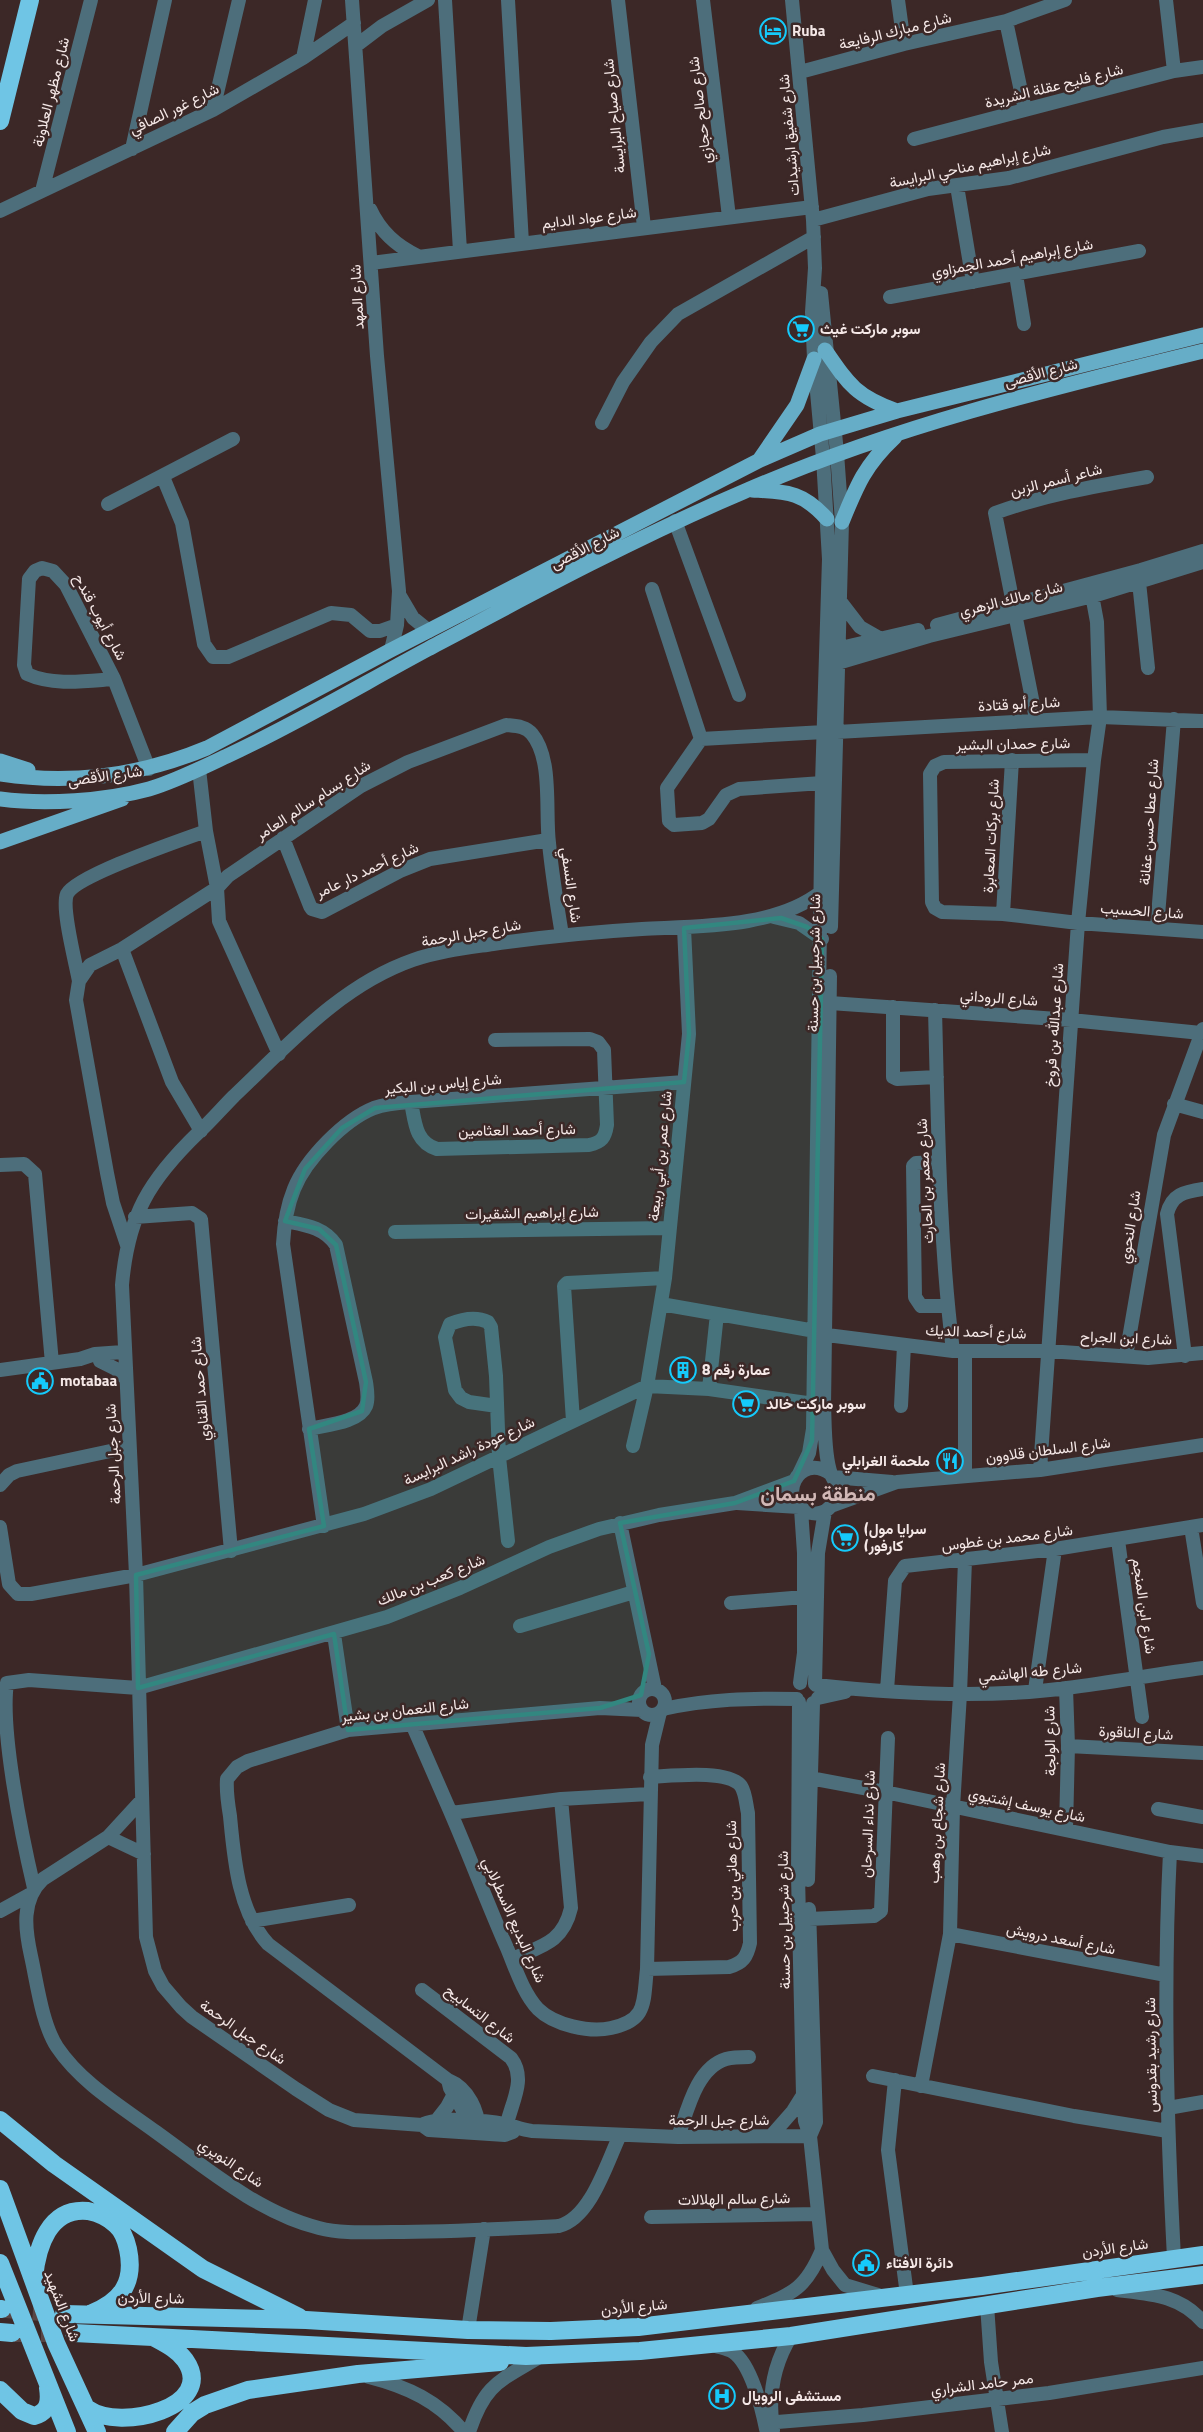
<svg xmlns="http://www.w3.org/2000/svg" width="1203" height="2432" font-family="'Titillium Web',Vazirmatn,sans-serif">
<style>
.lines{fill:none;stroke-linecap:round;stroke-linejoin:round}
.highway-tunnel{stroke:#584544;stroke-width:18;stroke-dasharray:18 9;stroke-linecap:butt}
.minor{stroke:#4d6e7b;stroke-width:14}
.major{stroke:#66adc7;stroke-width:15}
.highway{stroke:#6fc5e5;stroke-width:18}
.marked{fill:#328780;fill-opacity:0.2;stroke:#328780;stroke-width:4.5;stroke-linejoin:round}
.labels{text-anchor:middle;stroke-width:5;stroke-linejoin:round;paint-order:stroke}
.poi-label{font-size:15px;font-weight:bold;fill:#f5e8e7;stroke:#3c2827;text-anchor:start}
.street-label{font-size:15px;fill:#f5e8e7;stroke:#3c2827}
.district-label{font-size:21px;font-weight:bold;fill:#d1b8b6;stroke:#3c2827}
</style>
<rect width="100%" height="100%" fill="#3c2827"/>
<g class="lines">
<!-- highway-tunnel -->
<path class="highway-tunnel" d="M6 2309 64 2314
M14 2333H74"/>
<!-- minor -->
<path class="minor" d="M352 0 377 356 399 591 397 625 391 650
M445 0 460 251
M508 0 522 243
M618 0 644 227
M703 0 729 217
M792 0 813 220 815 268 812 312 814 359 823 458 829 559 822 783 813 1429 809 1453 799 1474
M898 0 904 44
M1166 0 1174 71
M1006 21 1025 110
M357 45 382 26 428 0
M303 58 315 0
M800 72 904 44 1006 21 1065 0
M213 110 239 0
M914 139 1174 71 1203 67
M132 149 165 0
M957 186 973 282
M42 191 91 0
M370 209C380 231 396 246 418 256
M0 211 213 110 303 58 354 23
M813 220 928 189 1009 178 1163 137 1203 130
M371 263 812 207
M1016 275 1024 324
M821 293 837 453 842 522 831 927
M890 297 1139 251
M602 423 623 382 651 342 678 314 814 237
M163 477 182 523 204 644 213 657H228L331 613 351 615 370 631H380L397 625
M108 504 233 439
M675 521 739 695
M1139 582 1148 668
M652 589 701 739
M400 596 413 618 429 631
M840 601 860 627 881 639
M937 625 1141 570 1203 551
M832 650 918 630
M831 665 929 636 1093 596 1203 562
M114 679C86 681 53 686 27 674L24 665 29 579 35 571 42 568 53 571 66 585 114 679 149 769
M1036 719 995 513C1044 495 1096 486 1147 477
M837 732 1100 717 1203 721
M1094 760 944 762 935 766 930 774 932 902 935 908 942 912 1003 914 1078 923 1203 932
M822 783 739 789 726 795 709 819 702 823 674 825 669 821 667 788 701 739 824 732
M283 838 310 906 312 909 322 912 400 871 430 859 548 840
M1003 914 1012 760
M774 917 799 923 822 939
M1157 928 1174 719
M122 949 172 1082 201 1131
M830 976 824 1405C825 1424 824 1456 831 1474 833 1480 838 1484 837 1491 837 1497 835 1503 830 1507 825 1513 816 1515 809 1512 775 1502 798 1450 831 1474
M79 981C76 964 61 908 67 894 77 875 182 840 206 831
M830 1003 1071 1020 1201 1033
M893 1007V1077L897 1079 937 1077
M935 1010C938 1123 939 1238 953 1351
M279 1054 219 921 217 888 228 876 361 786 408 762 506 725C515 726 526 726 532 734 553 759 545 812 549 843 552 874 557 905 562 935
M411 1102C415 1122 415 1142 437 1149L589 1145C602 1142 605 1138 607 1125L604 1050 598 1042 590 1039 495 1040
M1174 1104 1203 1112
M939 1162 916 1163 913 1166 915 1297 921 1306H948
M0 1165 24 1164 35 1174 52 1363
M135 1217 192 1213 201 1219 231 1551
M285 1221C305 1225 324 1227 336 1245L366 1382C367 1389 369 1399 366 1406 359 1423 325 1425 309 1429
M395 1232 670 1228
M127 1245 113 1203 107 1173 76 1000 79 981 90 965 122 949 217 888 206 831 199 769
M661 1304 815 1331
M827 1335 953 1351H1048L1148 1358 1203 1353
M1126 1356 1164 1135 1203 1029
M1185 1356 1167 1214C1172 1194 1184 1192 1203 1189
M100 1361 116 1369 125 1378
M0 1370 80 1359 95 1354 123 1352
M709 1389 717 1314
M497 1406 469 1402 461 1398 455 1390 445 1337 450 1324C462 1319 476 1316 488 1322L491 1327 496 1376 499 1457 508 1541
M901 1406 904 1345
M573 1421 564 1286 567 1283 665 1278
M633 1446 647 1386 665 1278 689 1034 684 928
M1040 1470 1078 923 1094 760 1100 717 1097 622 1090 584
M965 1476V1351
M833 1477 892 1482
M0 1485 9 1475 17 1471 129 1447
M737 1503 799 1507
M831 1506 897 1482 1040 1470 1203 1445
M620 1523 655 1689
M324 1526 283 1244C284 1226 287 1206 294 1189 306 1159 344 1120 374 1108 386 1104 399 1103 411 1102L684 1082
M0 1527 9 1584 18 1594H31L136 1575 364 1514 431 1489 647 1386 709 1389 814 1404
M1191 1527 1203 1603
M1118 1540 1142 1717
M731 1603 804 1597
M520 1626 634 1592
M334 1634 348 1730
M800 1683 804 1653V1553L801 1509
M815 1684 818 1553 825 1511
M816 1685C898 1694 985 1699 1067 1688 1113 1682 1158 1674 1203 1668
M639 1702a13 13 0 1 1 26 0a13 13 0 1 1-26 0Z
M887 1690 895 1581 905 1566 1055 1549 1203 1525
M1035 1690 1055 1549
M818 1698 845 1692
M799 1702 798 1875 803 2095 805 2121 810 2136 822 2250 833 2270 845 2285 878 2295
M663 1709C708 1699 751 1698 797 1699
M412 1724C424 1751 435 1777 447 1804 468 1852 486 1900 507 1948 515 1967 523 1993 538 2009 554 2025 590 2033 611 2028 648 2020 643 2002 647 1969L652 1745 660 1712
M1068 1746 1203 1753
M810 1778 885 1792 1170 1852 1203 1856
M142 1800 108 1837 43 1879C21 1900 25 1929 31 1956 37 1983 42 2024 57 2047 81 2083 122 2107 156 2132 206 2168 259 2213 319 2228 342 2234 368 2232 392 2232 448 2232 503 2229 559 2226 591 2218 607 2162 620 2135
M1158 1809 1203 1817
M451 1813 561 1799 649 1794
M1066 1829 1068 1746 1066 1688
M108 1837 144 1854
M1170 1852C1163 1988 1167 2123 1174 2258
M808 1880 813 1703
M34 1888C22 1837 0 1730 7 1683L29 1680 138 1688 387 1617 460 1588 549 1547 599 1529 659 1515 735 1503 794 1481
M809 1909 816 2122 810 2136
M0 1911 31 1894
M809 1919 874 1916 881 1911 888 1738
M252 1921 349 1905
M950 1934 1166 1975
M512 1959C541 1946 563 1943 571 1908L561 1799
M647 1969 729 1967C743 1963 747 1957 750 1943L748 1813C746 1805 746 1794 741 1786 728 1769 671 1776 650 1777
M422 1990 511 2058C529 2082 507 2108 505 2135
M873 2076 1074 2116 1168 2131
M448 2080 450 2088 469 2121V2127
M895 2080 888 2150 907 2295
M921 2086 950 1934 953 1807 960 1694 965 1560
M1168 2108 1203 2102
M436 2121 447 2107 454 2094
M422 2125 429 2130 505 2135 513 2132
M478 2133C480 2112 468 2088 448 2080L268 1944C238 1911 234 1858 230 1816 228 1804 226 1791 227 1779L237 1767 248 1761 348 1730 600 1708 642 1710
M771 2136 793 2111 803 2095
M810 2136 678 2137 532 2131C522 2130 514 2126 505 2124 486 2120 438 2116 422 2125L354 2120 329 2110 296 2089 192 2017 181 2007 163 1986 155 1971 146 1937 136 1575 122 1285C128 1215 149 1180 199 1132 211 1121 222 1108 234 1096 288 1045 341 985 413 960 439 951 466 948 493 944 543 937 592 932 642 929 700 926 775 928 821 892
M678 2137C687 2112 696 2068 726 2059 733 2057 742 2057 749 2057
M651 2217 817 2214
M1117 2290C1151 2294 1180 2295 1203 2322
M987 2305 991 2362 1002 2432
M757 2308C794 2293 806 2288 822 2250
M468 2330 484 2229
M716 2346C722 2348 728 2349 733 2352 751 2364 762 2409 766 2429
M369 2377C408 2387 438 2401 464 2432
M765 2423 863 2415 1049 2393 1203 2368
M773 2430C768 2397 773 2365 791 2336
M469 2432C485 2383 500 2381 541 2356"/>
<!-- major -->
<path class="major" d="M825 350C849 385 856 396 897 411
M760 459 797 405 814 359
M752 490C787 492 802 491 827 519
M842 522C857 485 865 465 895 437
M0 761 28 770
M0 774C72 785 140 776 207 748L391 650 760 460 820 434 897 411 1203 335
M0 799C45 805 105 801 149 789 176 781 201 768 227 756 296 724 361 685 428 649 531 594 635 538 743 492 891 427 1047 389 1203 351
M0 842 122 799"/>
<!-- highway -->
<path class="highway" d="M0 121 30 0
M0 2120 54 2164 203 2269 299 2317
M0 2189 56 2343 97 2432
M0 2263 67 2432
M34 2278C37 2247 49 2207 88 2211 98 2213 108 2217 116 2225 123 2231 126 2240 128 2249 135 2282 122 2301 92 2313
M0 2309H2
M64 2314 306 2320 468 2330 551 2331 638 2327 982 2286 1203 2255
M0 2332 12 2333
M74 2333 526 2356 640 2351 791 2336 1097 2288 1203 2275
M0 2390 22 2411 34 2416C49 2412 50 2401 48 2388
M88 2409C120 2432 218 2407 185 2360 178 2350 166 2344 155 2338
M175 2432 192 2413 205 2405 248 2390 358 2374 500 2362"/>
</g>
<!-- marked area -->
<path class="marked" d="M781 918 807 927 822 939 812 1441 794 1481 735 1503 620 1523 649 1654 641 1695 600 1708 348 1730 334 1634 138 1688 136 1575 324 1526 309 1429 362 1411 366 1382 336 1245 319 1229 285 1221 305 1169 342 1128 375 1108 684 1082 689 1034 684 928Z"/>
<!-- icons -->
<defs>
<g id="hotel-ring" transform="scale(1.35)"><circle r="9.5" fill="#3c2827" stroke="#15cafb" stroke-width="1.5"/><path d="M-6-4.5h1.5V1H6V5H4.5V3h-9V5H-6ZM-4 0a1.8 1.8 0 1 1 3.6 0ZM.5 0V-2.5h3Q6-2.5 6 0Z" fill="#15cafb"/></g>
<g id="supermarket-ring" transform="scale(1.35)"><circle r="9.5" fill="#3c2827" stroke="#15cafb" stroke-width="1.5"/><path d="M-6-5.5h2.5l.6 2H6L4.5 2H-2.5L-4.4-4H-6ZM-1.5 3.2a1.3 1.3 0 1 0 .1 0ZM3 3.2a1.3 1.3 0 1 0 .1 0Z" fill="#15cafb"/></g>
<g id="building-ring" transform="scale(1.35)"><circle r="9.5" fill="#3c2827" stroke="#15cafb" stroke-width="1.5"/><path d="M-4-6H4V6H1V3H-1V6H-4ZM-2.5-4.3h1.7v1.8h-1.7ZM.8-4.3h1.7v1.8H.8ZM-2.5-1h1.7V.8h-1.7ZM.8-1h1.7V.8H.8Z" fill="#15cafb"/></g>
<g id="civic-ring" transform="scale(1.35)"><circle r="9.5" fill="#3c2827" stroke="#15cafb" stroke-width="1.5"/><path d="M-.6-6.5H3V-4.5H.6V-3L4-1V1h2V6H-6V1h2V-1L-.6-3ZM-1.2 2.5V6h2.4V2.5Z" fill="#15cafb"/></g>
<g id="restaurant-ring" transform="scale(1.35)"><circle r="9.5" fill="#3c2827" stroke="#15cafb" stroke-width="1.5"/><path d="M-5-6h1v4h1v-4h1v4h1v-4h1v5L-1.5 .5V6h-2V.5L-5-1ZM5-6V6H3V1.5H1.5Q1.5-4 5-6Z" fill="#15cafb"/></g>
<g id="hospital-ring" transform="scale(1.35)"><circle r="9.5" fill="#3c2827" stroke="#15cafb" stroke-width="1.5"/><path d="M-5-5h3v3.5h4V-5h3V5h-3V1.5h-4V5h-3Z" fill="#15cafb"/></g>
</defs>
<g fill-rule="evenodd">
<use href="#hotel-ring" x="773" y="31"/>
<use href="#supermarket-ring" x="801" y="329"/>
<use href="#building-ring" x="683" y="1370"/>
<use href="#civic-ring" x="40" y="1381"/>
<use href="#supermarket-ring" x="746" y="1404"/>
<use href="#restaurant-ring" x="950" y="1461"/>
<use href="#supermarket-ring" x="845" y="1538"/>
<use href="#civic-ring" x="866" y="2263"/>
<use href="#hospital-ring" x="722" y="2396"/>
</g>
<g class="labels">
<!-- poi labels -->
<g class="poi-label">
<text x="792" y="36">Ruba</text>
<text x="820" y="334">سوبر ماركت غيث</text>
<text x="702" y="1375">عمارة رقم 8</text>
<text x="60" y="1386">motabaa</text>
<text x="766" y="1409">سوبر ماركت خالد</text>
<text x="930" y="1466" text-anchor="end">ملحمة الغرابلي</text>
<text x="864" y="1534">(سرايا مول<tspan x="864" dy="17">(كارفور</tspan></text>
<text x="886" y="2268">دائرة الافتاء</text>
<text x="742" y="2401">مستشفى الرويال</text>
</g>
<!-- street labels -->
<g class="street-label">
<text transform="translate(895 31) rotate(-14)" y="5">شارع مبارك الرفايعة</text>
<text transform="translate(1054 86) rotate(-14)" y="5">شارع فليح عقلة الشريدة</text>
<text transform="translate(51 92) rotate(-76)" y="5">شارع مظهر العلاونة</text>
<text transform="translate(174 109) rotate(-26)" y="5">شارع غور الصافي</text>
<text transform="translate(700 110) rotate(-97)" y="5">شارع صالح حجازي</text>
<text transform="translate(614 116) rotate(-96)" y="5">شارع صياح البرايسة</text>
<text transform="translate(789 135) rotate(-95)" y="5">شارع شفيق ارشيدات</text>
<text transform="translate(970 166) rotate(-12)" y="5">شارع إبراهيم مناحي البرايسة</text>
<text transform="translate(589 218) rotate(-7)" y="5">شارع عواد الدايم</text>
<text transform="translate(1012 258) rotate(-10)" y="5">شارع إبراهيم أحمد الجمزاوي</text>
<text transform="translate(357 297) rotate(-93)" y="5">شارع المهد</text>
<text transform="translate(1041 373) rotate(-15)" y="5">شارع الأقصى</text>
<text transform="translate(1056 480) rotate(-14)" y="5">شاعر أسمر الزبن</text>
<text transform="translate(585 548) rotate(-27)" y="5">شارع الأقصى</text>
<text transform="translate(1011 599) rotate(-14)" y="5">شارع مالك الزهري</text>
<text transform="translate(100 617) rotate(62)" y="5">شارع أيوب قندح</text>
<text transform="translate(1019 704) rotate(-3)" y="5">شارع أبو قتادة</text>
<text transform="translate(1013 744) rotate(-1)" y="5">شارع حمدان البشير</text>
<text transform="translate(105 776) rotate(-8)" y="5">شارع الأقصى</text>
<text transform="translate(313 800) rotate(-33)" y="5">شارع بسام سالم العامر</text>
<text transform="translate(1149 822) rotate(-86)" y="5">شارع عطا حسن عفانة</text>
<text transform="translate(991 836) rotate(-87)" y="5">شارع بركات المعابرة</text>
<text transform="translate(367 870) rotate(-25)" y="5">شارع أحمد دار عامر</text>
<text transform="translate(571 885) rotate(82)" y="5">شارع النسفي</text>
<text transform="translate(1142 911) rotate(4)" y="5">شارع الحسيب</text>
<text transform="translate(471 933) rotate(-10)" y="5">شارع جبل الرحمة</text>
<text transform="translate(814 963) rotate(-89)" y="5">شارع شرحبيل بن حسنة</text>
<text transform="translate(999 998) rotate(4)" y="5">شارع الروداني</text>
<text transform="translate(1054 1025) rotate(-86)" y="5">شارع عبدالله بن فروخ</text>
<text transform="translate(443 1084) rotate(-5)" y="5">شارع إياس بن البكير</text>
<text transform="translate(517 1130) rotate(-1)" y="5">شارع أحمد العثامين</text>
<text transform="translate(660 1156) rotate(-84)" y="5">شارع عمر بن أبي ربيعة</text>
<text transform="translate(925 1181) rotate(-93)" y="5">شارع معمر بن الحارث</text>
<text transform="translate(532 1213) rotate(-1)" y="5">شارع إبراهيم الشقيرات</text>
<text transform="translate(1130 1227) rotate(-81)" y="5">شارع النحوي</text>
<text transform="translate(976 1332) rotate(2)" y="5">شارع أحمد الديك</text>
<text transform="translate(1126 1338) rotate(2)" y="5">شارع ابن الجراح</text>
<text transform="translate(200 1389) rotate(-95)" y="5">شارع حمد القناوي</text>
<text transform="translate(1048 1450) rotate(-7)" y="5">شارع السلطان قلاوون</text>
<text transform="translate(469 1451) rotate(-25)" y="5">شارع عودة راشد البرايسة</text>
<text transform="translate(113 1454) rotate(-93)" y="5">شارع جبل الرحمة</text>
<text transform="translate(1007 1538) rotate(-7)" y="5">شارع محمد بن غطوس</text>
<text transform="translate(431 1580) rotate(-22)" y="5">شارع كعب بن مالك</text>
<text transform="translate(1144 1606) rotate(82)" y="5">شارع ابن المنجم</text>
<text transform="translate(1030 1672) rotate(-5)" y="5">شارع طه الهاشمي</text>
<text transform="translate(405 1710) rotate(-6)" y="5">شارع النعمان بن بشير</text>
<text transform="translate(1136 1733) rotate(3)" y="5">شارع الناقورة</text>
<text transform="translate(1050 1741) rotate(-91)" y="5">شارع الولجة</text>
<text transform="translate(1027 1805) rotate(12)" y="5">شارع يوسف إشتيوي</text>
<text transform="translate(937 1823) rotate(-87)" y="5">شارع شجاع بن وهب</text>
<text transform="translate(868 1824) rotate(-88)" y="5">شارع نداء السرحان</text>
<text transform="translate(732 1876) rotate(-91)" y="5">شارع هاني بن حرب</text>
<text transform="translate(514 1920) rotate(66)" y="5">شارع البديع الاسطرلابي</text>
<text transform="translate(784 1920) rotate(-91)" y="5">شارع شرحبيل بن حسنة</text>
<text transform="translate(1061 1939) rotate(11)" y="5">شارع أسعد درويش</text>
<text transform="translate(480 2014) rotate(38)" y="5">شارع التسابيح</text>
<text transform="translate(243 2032) rotate(35)" y="5">شارع جبل الرحمة</text>
<text transform="translate(1151 2055) rotate(-91)" y="5">شارع رشيد بقدونس</text>
<text x="719" y="2125">شارع جبل الرحمة</text>
<text transform="translate(231 2163) rotate(34)" y="5">شارع النويري</text>
<text transform="translate(734 2199) rotate(-1)" y="5">شارع سالم الهلالات</text>
<text transform="translate(1115 2248) rotate(-8)" y="5">شارع الأردن</text>
<text transform="translate(151 2298) rotate(1)" y="5">شارع الأردن</text>
<text transform="translate(62 2306) rotate(69)" y="5">شارع الشهيد</text>
<text transform="translate(634 2307) rotate(-5)" y="5">شارع الأردن</text>
<text transform="translate(982 2384) rotate(-7)" y="5">ممر حامد الشراري</text>
</g>
<!-- district labels -->
<g class="district-label">
<text x="818" y="1501">منطقة بسمان</text>
</g>
</g>
</svg>
